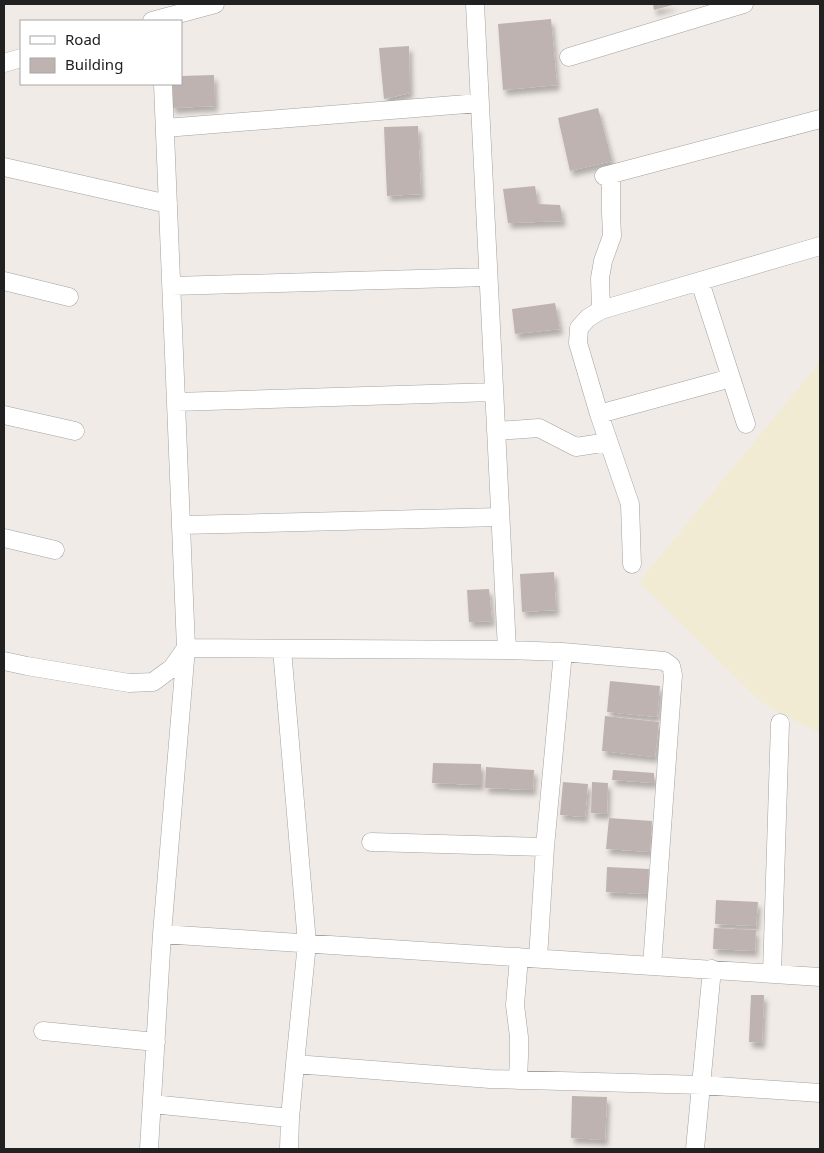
<svg xmlns="http://www.w3.org/2000/svg" width="824" height="1153" font-family="'Noto Sans',sans-serif">
<style>
.farmland{fill:#f0ebd2}
.building{fill:#beb3b0;filter:url(#shadow)}
.lines{fill:none;stroke-linecap:round;stroke-linejoin:round}
.minor-casing{stroke:#a2a2a2;stroke-width:19}
.minor{stroke:#fff;stroke-width:18}
</style>
<defs>
<filter id="shadow"><feDropShadow dx="3" dy="5.5" stdDeviation="2.5" flood-color="#0004"/></filter>
</defs>
<rect width="100%" height="100%" fill="#f1ebe7"/>
<!-- farmland -->
<path class="farmland" d="M820 362V733L763 704 639 582Z"/>
<!-- building -->
<path class="building" d="M653 4H676L654 10Z
M551 19 557 85 503 90 498 24Z
M409 46 410 93 384 99 379 48Z
M214 75 215 106 172 108 171 84H181V76Z
M598 108 612 161 570 171 558 118Z
M418 126 421 194 387 196 384 127Z
M535 186 538 204 560 205 563 221 508 223 503 189Z
M555 303 560 329 515 334 512 309Z
M554 572 556 610 522 612 520 574Z
M489 589 492 621 469 622 467 590Z
M610 681 660 686 657 717 607 712Z
M605 716 659 722 655 757 602 751Z
M433 763 481 764V785L432 783Z
M486 767 534 770 533 790 485 788Z
M613 770 654 773V783L612 780Z
M563 782 588 784 585 817 560 815Z
M592 782 608 783 607 814 591 813Z
M609 818 652 821 650 852 606 849Z
M607 867 649 869 648 894 606 892Z
M716 900 758 902 756 926 715 924Z
M714 928 756 930 755 951 713 949Z
M751 995H764L762 1043 749 1042Z
M572 1096 607 1097 605 1140 571 1138Z"/>
<g class="lines">
<!-- minor casing -->
<g class="minor-casing">
<path id="minor" d="M475 4 507 650
M152 21 215 4
M569 57 744 4
M4 63 21 58
M165 128 479 103
M4 167 168 204
M604 176 820 119
M4 281 69 297
M700 282 746 424
M172 286 488 277
M601 310 600 278 603 261 612 236 611 212V174
M176 402 494 392
M599 414 731 378
M4 415 75 431
M496 431 539 428 576 447 608 442
M182 525 500 517
M4 538 55 550
M632 564 630 504 599 414 578 343 579 328 588 318 601 310 820 246
M282 649 307 943 295 1064 290 1118 289 1149
M4 661 27 666 129 683 153 682 172 668 186 648 163 84
M371 842 545 847
M162 934 820 977
M538 958 545 847 563 652
M772 973 780 723
M43 1031 156 1042
M295 1064 490 1079 702 1085 820 1093
M518 1080 519 1056V1037L515 1005 519 957
M152 1104 290 1118
M149 1149 162 934 186 648 507 650 563 652 664 661 671 666 673 675 652 966
M695 1149 712 969"/>
</g>
<!-- minor -->
<use href="#minor" class="minor"/>
</g>
<!-- border -->
<rect width="824" height="1153" fill="none" stroke="#212121" stroke-width="10"/>
<!-- legend -->
<rect x="20" y="20" width="162" height="65" fill="#ffffff" stroke="#a6a6a6"/>
<rect x="30" y="36" width="25" height="8" fill="#ffffff" stroke="#a6a6a6"/>
<text x="65" y="45" font-size="15" fill="#212121">Road</text>
<rect x="30" y="58" width="25" height="15" fill="#beb3b0" stroke="#a6a6a6"/>
<text x="65" y="70" font-size="15" fill="#212121">Building</text>
</svg>
